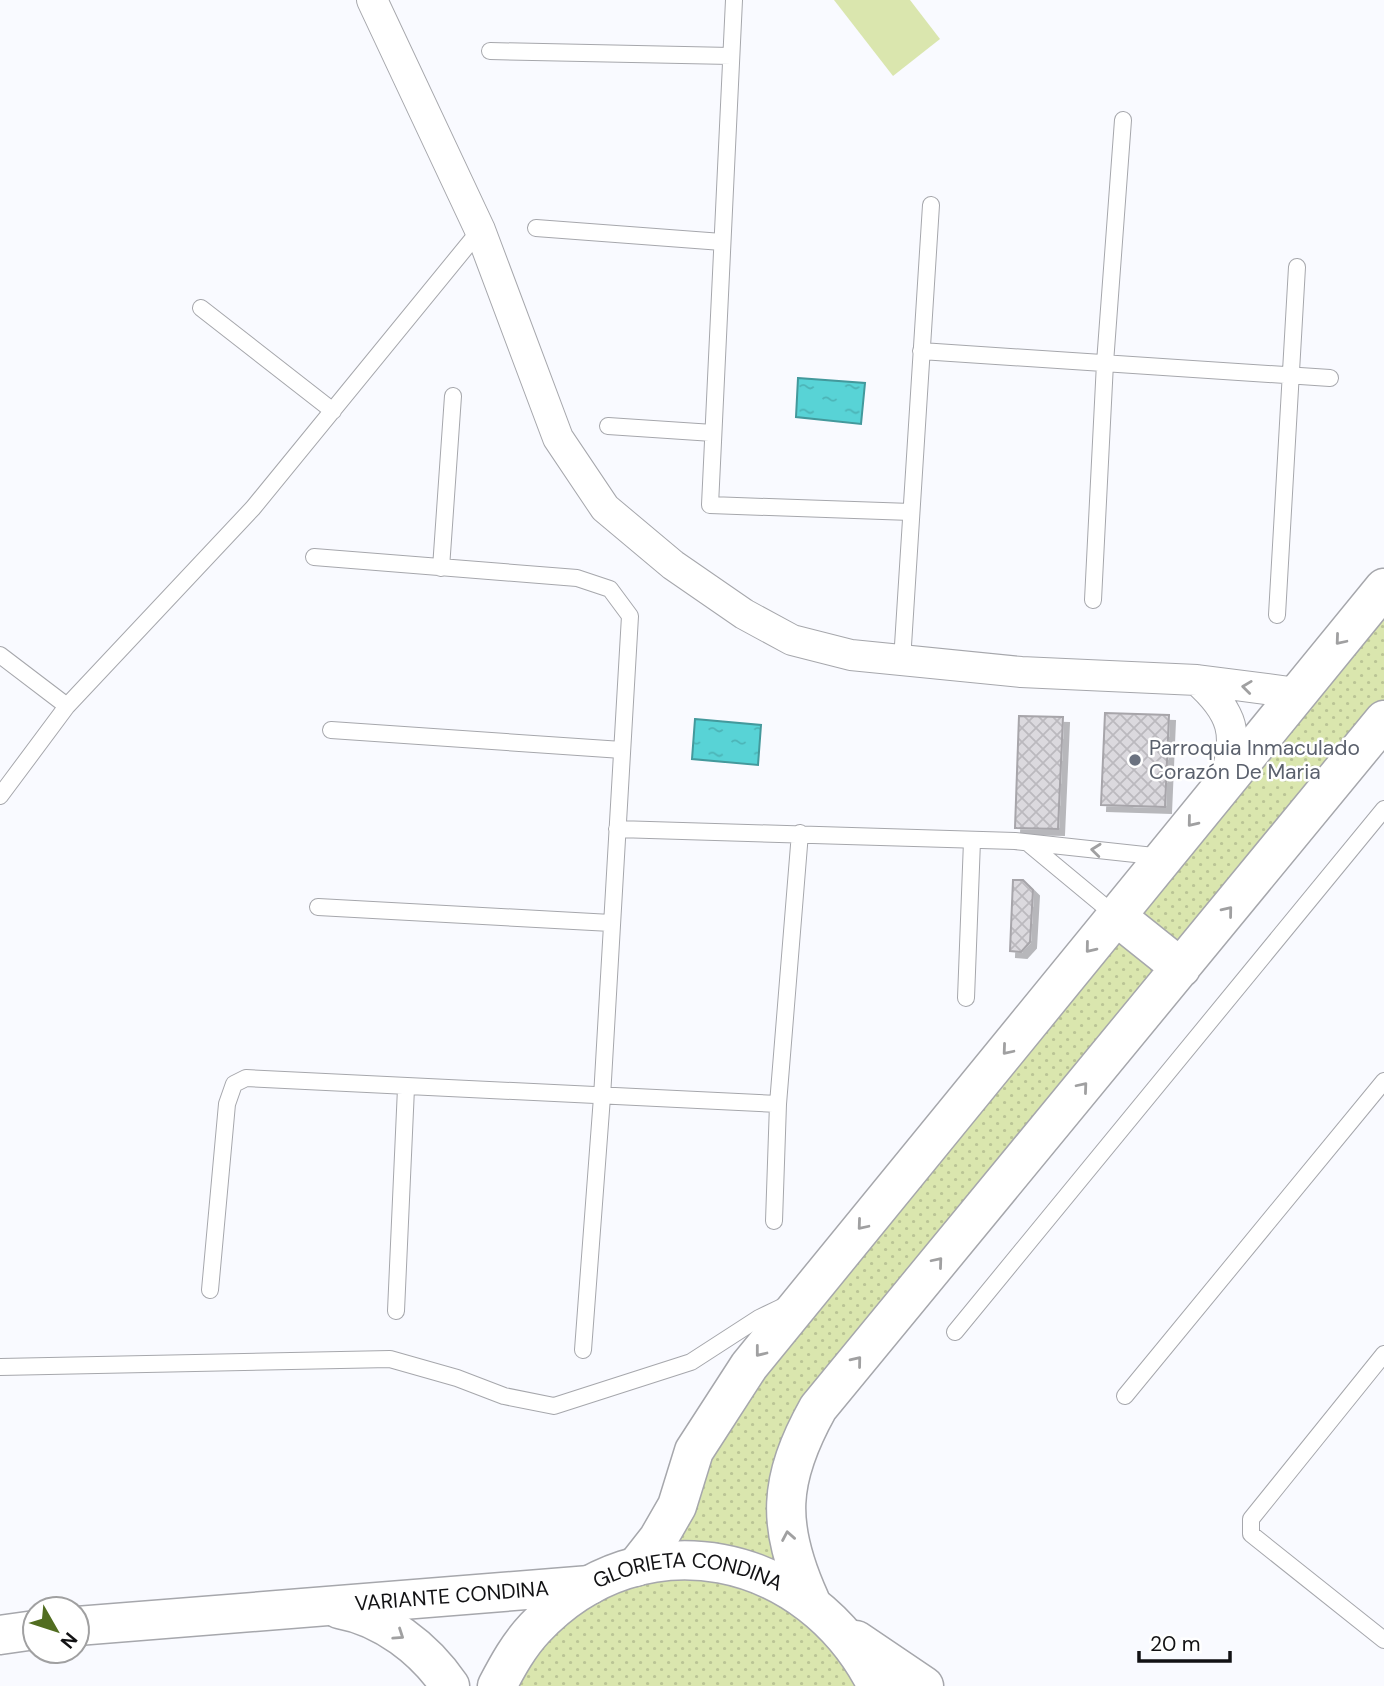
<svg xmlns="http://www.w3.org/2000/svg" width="1384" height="1686" font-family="'DM Sans',sans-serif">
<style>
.grass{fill:url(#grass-dots)}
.park{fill:#dae6ae}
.water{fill:url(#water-ripples);stroke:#43999c;stroke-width:2}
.building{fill:url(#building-cross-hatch);stroke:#a7a5aa;stroke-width:2;filter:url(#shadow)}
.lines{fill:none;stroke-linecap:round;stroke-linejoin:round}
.lane-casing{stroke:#a6a7ac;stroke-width:18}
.street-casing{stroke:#a6a7ac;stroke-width:32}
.secondary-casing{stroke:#a6a7ac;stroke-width:41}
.highway-casing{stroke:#a6a7ac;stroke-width:41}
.lane{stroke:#fff;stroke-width:16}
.street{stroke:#fff;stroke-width:30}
.secondary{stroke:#fff;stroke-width:38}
.highway{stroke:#fff;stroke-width:38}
.oneway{stroke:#a0a0a1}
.worship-dot{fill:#6b7280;stroke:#fff;stroke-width:2.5}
.labels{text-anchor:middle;stroke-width:5;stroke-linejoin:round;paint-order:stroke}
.worship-label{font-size:21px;fill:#5b616d;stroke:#fff;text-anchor:start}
.street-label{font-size:21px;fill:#121214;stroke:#fff}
</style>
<defs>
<pattern id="grass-dots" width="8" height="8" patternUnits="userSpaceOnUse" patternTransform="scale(1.75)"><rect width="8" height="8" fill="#dae6ae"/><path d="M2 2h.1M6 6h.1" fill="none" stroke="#bac495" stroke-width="1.8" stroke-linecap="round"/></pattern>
<pattern id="water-ripples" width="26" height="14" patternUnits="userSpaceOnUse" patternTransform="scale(1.75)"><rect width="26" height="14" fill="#58d3d6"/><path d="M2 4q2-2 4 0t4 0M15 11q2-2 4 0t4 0" fill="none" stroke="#4cb4b7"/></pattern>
<pattern id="building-cross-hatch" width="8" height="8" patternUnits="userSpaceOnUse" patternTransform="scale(1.75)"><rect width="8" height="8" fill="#dbd9de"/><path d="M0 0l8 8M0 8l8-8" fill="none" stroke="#bbb9be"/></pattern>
<filter id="shadow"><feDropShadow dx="6" dy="6" stdDeviation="0" flood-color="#0004"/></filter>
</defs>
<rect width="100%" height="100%" fill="#f9faff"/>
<!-- grass -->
<path class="grass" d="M1384 588V720L818 1408 786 1523 877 1686H497L513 1657 636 1567 694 1451Z"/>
<!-- park -->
<path class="park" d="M834 0H910L940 39 893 76Z"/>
<!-- water -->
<path class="water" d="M798 378 865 383 861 424 796 417Z
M695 719 761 725 758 765 692 759Z"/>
<!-- building -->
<path class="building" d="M1105 713 1169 715 1165 807 1101 805Z
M1019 716 1063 717 1058 829 1015 828Z
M1013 880H1023L1033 890 1030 942 1021 952 1010 951Z"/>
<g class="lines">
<!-- lane casing -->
<g class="lane-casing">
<path id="lane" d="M734 0 710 505 911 512
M490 51 731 56
M536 228 722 242
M201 308 333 411
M921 351 1330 378
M608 426 713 433
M314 557 577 578 610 589 630 616 602 1097 583 1350
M441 568 453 396
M1093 600 1105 363 1123 120
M1277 615 1297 267
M0 655 67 706
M902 661 931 205
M331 730 622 750
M0 796 67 706 253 508 480 230
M617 829 1015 841 1163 857
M1028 843 1116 916
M318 907 611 923
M966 998 972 841
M774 1221 778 1104 800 833
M210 1290 227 1104 234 1084 246 1078 778 1104
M396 1311 406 1088
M955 1332 1384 809
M1384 1354 1251 1519V1534L1384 1640
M0 1367 390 1359 457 1378 504 1396 554 1406 691 1362 759 1318 784 1306
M1125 1396 1384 1081"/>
</g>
<!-- street casing -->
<g class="street-casing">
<path id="street" d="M372 0 480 230 558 438 605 508 673 565 744 614 792 640 851 655 1021 672 1197 680 1297 693
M1197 680C1233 712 1240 735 1224 781"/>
</g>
<!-- secondary casing -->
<g class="secondary-casing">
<path id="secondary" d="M1116 916 1181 968
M636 1567 658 1539 677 1506 694 1451 749 1366 1384 588
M810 1600C776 1525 778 1480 818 1408L1384 720"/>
</g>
<!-- highway casing -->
<g class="highway-casing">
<g id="highway">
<path d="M339 1609C384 1617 425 1649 450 1686"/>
<path id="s1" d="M77 1626 590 1585"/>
<path d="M0 1635 35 1630"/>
<path d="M856 1640 924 1686"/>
<path id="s2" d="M497 1686C508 1665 519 1645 535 1628 642 1514 810 1551 877 1686"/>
</g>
</g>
<!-- lane -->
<use href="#lane" class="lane"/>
<!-- street -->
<use href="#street" class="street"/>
<!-- secondary -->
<use href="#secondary" class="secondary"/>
<!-- highway -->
<use href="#highway" class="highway"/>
</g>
<!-- one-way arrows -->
<defs><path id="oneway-chevron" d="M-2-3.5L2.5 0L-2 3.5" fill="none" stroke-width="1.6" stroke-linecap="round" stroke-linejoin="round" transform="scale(1.75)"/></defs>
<g class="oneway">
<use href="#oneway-chevron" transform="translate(1340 640) rotate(130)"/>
<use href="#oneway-chevron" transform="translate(1247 687) rotate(-173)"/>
<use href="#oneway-chevron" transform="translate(1192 822) rotate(129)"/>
<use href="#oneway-chevron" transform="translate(1096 850) rotate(-174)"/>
<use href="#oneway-chevron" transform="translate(1228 911) rotate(-51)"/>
<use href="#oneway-chevron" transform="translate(1090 948) rotate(129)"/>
<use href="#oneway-chevron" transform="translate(1007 1050) rotate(130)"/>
<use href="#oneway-chevron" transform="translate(1083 1087) rotate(-50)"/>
<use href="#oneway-chevron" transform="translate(862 1225) rotate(130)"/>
<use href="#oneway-chevron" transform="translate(938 1262) rotate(-50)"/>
<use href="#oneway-chevron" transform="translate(760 1352) rotate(128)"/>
<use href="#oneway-chevron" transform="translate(857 1361) rotate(-51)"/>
<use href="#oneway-chevron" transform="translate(788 1536) rotate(-100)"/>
<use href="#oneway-chevron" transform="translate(399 1635) rotate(34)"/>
</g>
<!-- markers -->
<circle class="worship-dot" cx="1135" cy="760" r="7"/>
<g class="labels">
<!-- worship labels -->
<g class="worship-label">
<text x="1149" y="755">Parroquia Inmaculado<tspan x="1149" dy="24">Corazón De Maria</tspan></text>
</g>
<!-- street labels -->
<g class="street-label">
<text dy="7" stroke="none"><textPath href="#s2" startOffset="242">GLORIETA CONDINA</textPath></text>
<text dy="7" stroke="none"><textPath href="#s1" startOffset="376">VARIANTE CONDINA</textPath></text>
</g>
</g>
<!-- north arrow -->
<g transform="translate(56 1630) rotate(129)"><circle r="33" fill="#ffffff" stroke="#a0a0a1" stroke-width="2"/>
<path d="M0-5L12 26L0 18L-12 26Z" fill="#516d20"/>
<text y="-10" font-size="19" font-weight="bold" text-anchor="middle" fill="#121214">N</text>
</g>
<!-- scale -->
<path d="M1139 1651v10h91v-10" fill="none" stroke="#121214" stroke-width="3.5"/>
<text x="1150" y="1651" font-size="21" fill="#121214" stroke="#ffffff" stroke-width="5" paint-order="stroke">20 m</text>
</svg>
